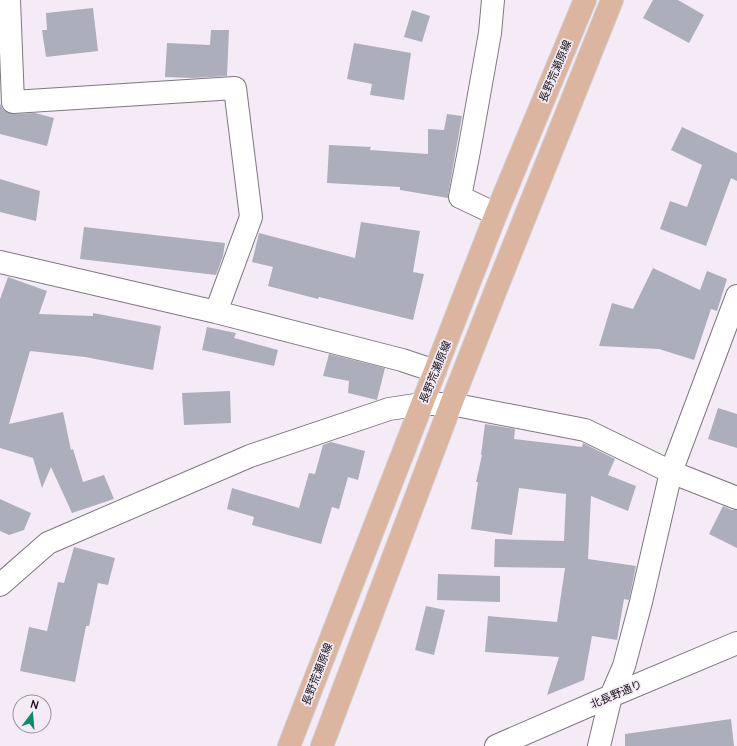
<svg xmlns="http://www.w3.org/2000/svg" width="737" height="746" font-family="Manrope,'Noto Sans JP',sans-serif">
<style>
.building{fill:#adaebb}
.lines{fill:none;stroke-linecap:round;stroke-linejoin:round}
.minor-casing{stroke:#7f7781;stroke-width:24}
.major-casing{stroke:#d0cfd0;stroke-width:24}
.minor{stroke:#fff;stroke-width:22}
.major{stroke:#dbb5a0;stroke-width:22}
.labels{text-anchor:middle;stroke-width:3.5;stroke-linejoin:round;paint-order:stroke}
.street-label{font-size:11px;fill:#131014;stroke:#f5ebf7}
</style>
<rect width="100%" height="100%" fill="#f5ebf7"/>
<!-- building -->
<path class="building" d="M653 0H678L704 15 689 43 643 18Z
M93 8 98 51 46 57 42 30H47L46 13Z
M412 10 430 16 422 42 404 37Z
M211 30H229L227 76 194 78 165 77 167 43 210 45Z
M354 43 411 53 404 100 370 95 372 84 347 79Z
M0 104 1 105 3 109 8 113 14 114 35 113 54 118 47 146 0 134Z
M447 114 462 116 448 195V198L400 190V187L327 183 329 145 371 147 370 150 428 154V129L444 130Z
M682 127 737 153V181L731 178 706 246 660 229 670 201 687 207 702 165 671 150Z
M0 179 40 191 36 221 0 212Z
M361 222 420 231 413 272 424 274 413 320 319 297 318 299 268 286 273 267 252 262 259 233 355 258Z
M84 227 225 243 223 256 216 275 80 259Z
M653 268 700 290 707 271 727 279 717 311 711 309 694 360 659 349 599 346 612 303 633 309Z
M8 277 47 291 39 314 93 316V313L161 326 153 370 85 357 30 351 9 424 63 412 71 450 73 449 83 482 104 475 114 499 72 513 51 467 42 488 33 458 0 448V299Z
M207 327 236 333 234 338 278 350 274 366 202 350Z
M329 354 385 368 377 400 348 393 349 381 323 376Z
M230 391 231 423 184 425 182 393Z
M718 408 737 414V448L708 439Z
M485 424 515 429 514 439 582 447 583 443 615 459 608 475 636 486 628 511 591 496 588 559 636 566 629 600 624 599 617 640 592 636 584 680 547 695 559 657 485 652 488 616 557 622 565 568 494 567 495 539 564 541 566 494 519 488 512 535 471 529 478 482H476L482 455H481Z
M331 442 365 451 358 480 348 477 339 509 332 507 321 544 252 525 254 517 227 509 232 488 299 508 309 473 315 474 323 445Z
M0 499 31 513 24 530 9 535 0 531Z
M723 506 732 510H737V548L709 534Z
M74 547 115 558 108 585 98 583 89 626H86L75 682 20 671 29 627 47 631 58 582 64 583Z
M438 574 500 576V602L437 600Z
M426 606 445 610 434 655 415 650Z
M731 719 734 746H625V734Z"/>
<g class="lines">
<!-- minor casing -->
<g class="minor-casing">
<path id="minor" d="M9 0 13 102 235 88 251 217 216 312
M493 0 490 33 469 151 460 197 496 214
M0 262 216 312 402 360 435 371
M0 585 48 543 250 456 389 409 422 404H451L585 430 671 472 737 498
M496 746 611 696 737 643
M599 746 611 696 624 666 641 602 671 472 737 296"/>
</g>
<!-- major casing -->
<g class="major-casing">
<path id="major" d="M289 746 496 214 585 0
M322 746 451 404 499 282 612 0"/>
</g>
<!-- minor -->
<use href="#minor" class="minor"/>
<!-- major -->
<use href="#major" class="major"/>
</g>
<g class="labels">
<!-- street labels -->
<g class="street-label">
<text transform="translate(555 71) rotate(-67)" y="4">長野荒瀬原線</text>
<text transform="translate(435 372) rotate(-68)" y="4">長野荒瀬原線</text>
<text transform="translate(317 674) rotate(-69)" y="4">長野荒瀬原線</text>
<text transform="translate(616 694) rotate(-23)" y="4">北長野通り</text>
</g>
</g>
<!-- north arrow -->
<g transform="translate(32 714) rotate(16)"><circle r="19" fill="#f5ebf7" stroke="#9b939c"/>
<path d="M0-3L7 15L0 10L-7 15Z" fill="#148868"/>
<text y="-6" font-size="11" font-weight="bold" text-anchor="middle" fill="#131014">N</text>
</g>
</svg>
